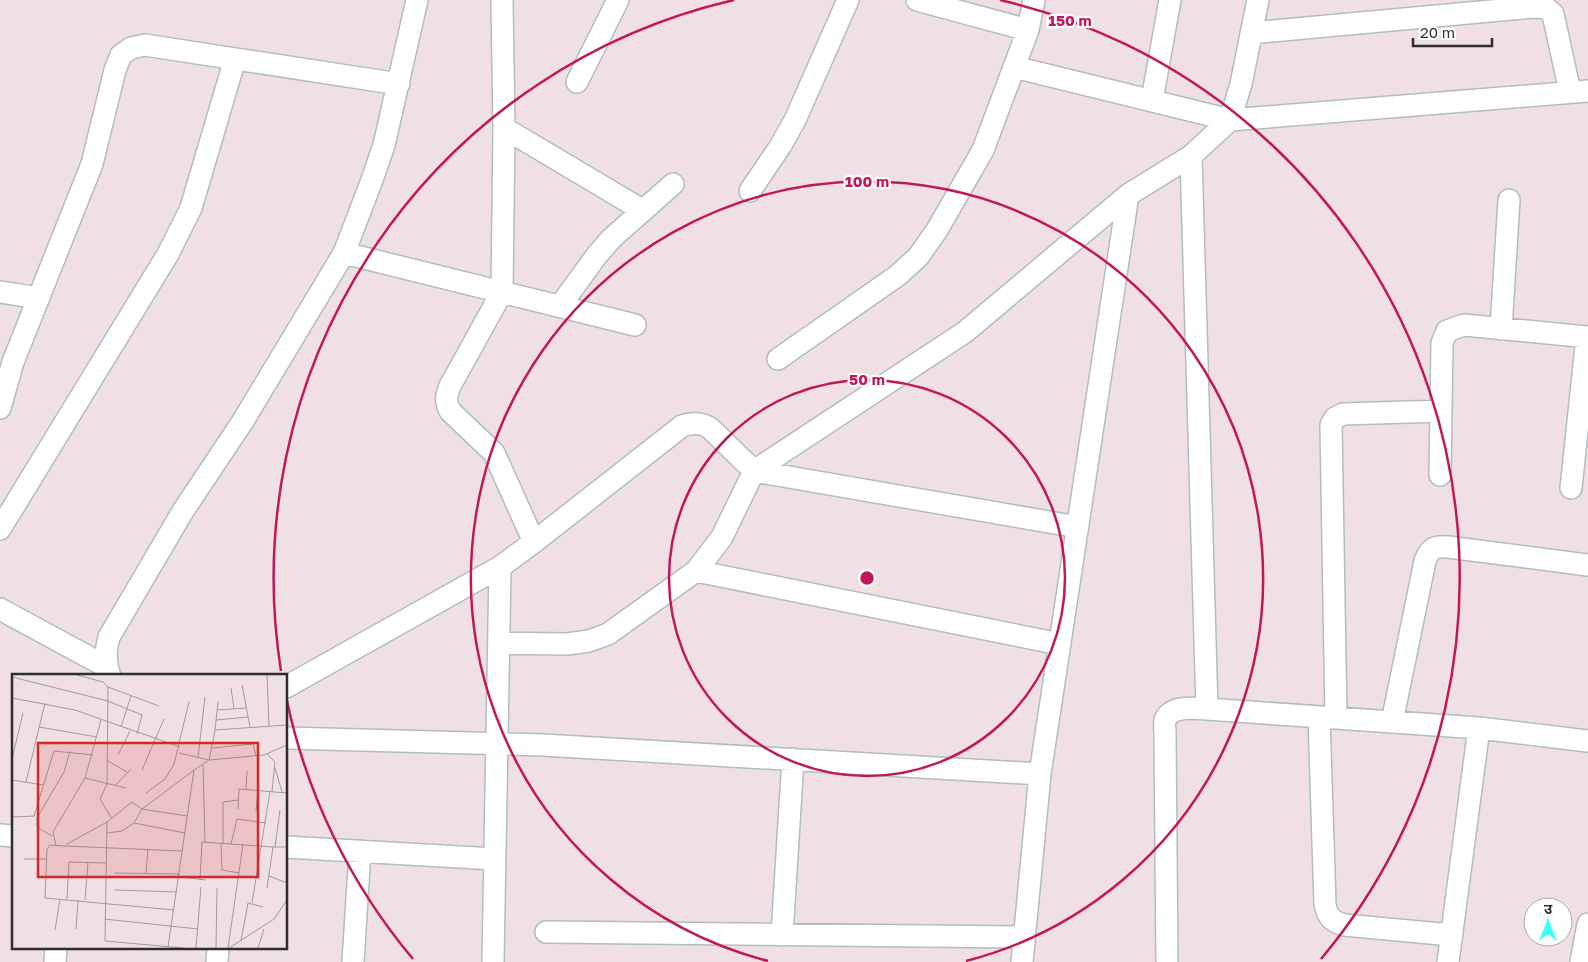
<svg xmlns="http://www.w3.org/2000/svg" width="1588" height="962" font-family="'Golos Text','Noto Sans Devanagari',sans-serif">
<style>
.lines{fill:none;stroke-linecap:round;stroke-linejoin:round}
.minor-casing{stroke:#b0bebe;stroke-width:24}
.minor{stroke:#fff;stroke-width:21}
.ring{fill:none;stroke:#c2185b;stroke-width:2.5}
.inset-road{fill:none;stroke:#a2999b;stroke-width:1}
.view{fill:#d62828;fill-opacity:0.15;stroke:#d62828;stroke-width:2.5}
.inset-edge{fill:none;stroke:#2e2e2e;stroke-width:2.5}
.centre{fill:#c2185b;stroke:#fff;stroke-width:2.5}
.ring-label{font-size:15px;text-anchor:middle;font-weight:bold;fill:#c2185b;stroke:#fff;stroke-width:4.5;stroke-linejoin:round;paint-order:stroke}
</style>
<rect width="100%" height="100%" fill="#f0e0e4"/>
<g class="lines">
<!-- minor casing -->
<g class="minor-casing">
<path id="minor" d="M502 0 504 128 502 292 450 386C446 396 445 401 450 411L494 453 534 542
M917 0 1028 30
M1251 33 1534 7 1546 8 1553 14 1570 92
M1014 67 1230 120 1588 91
M577 82 618 0
M1152 100 1170 0
M504 128 642 210
M1191 156 1207 709
M750 191 781 145 795 120 848 0
M344 253 635 325
M0 292 39 298
M560 306 597 255 612 238 673 184
M1501 329 1509 200
M778 359 897 276 918 257 937 230 983 150 1028 30 1034 0
M0 408 13 362 92 164 115 70 121 55 131 48 145 45 399 84
M1440 475 1442 343 1447 331 1464 325 1588 337
M1571 488 1587 337
M0 529 168 254 191 208 235 59
M696 571 1060 644
M0 609 107 667
M499 643 567 644 589 641 608 634 696 571 722 537 754 471 1078 527
M110 676C105 662 105 651 109 637L183 511 243 421 344 253 372 180 384 145 417 0
M286 687 500 567 534 542 682 426C693 423 700 422 710 428L754 471 965 332 1128 195
M1319 717 1325 904C1327 917 1332 921 1344 925L1452 935
M1336 718 1331 425 1335 418 1343 414 1441 411
M1392 722 1425 561C1430 548 1434 546 1448 547L1588 565
M286 738 543 745 1040 774
M0 835 14 836
M286 847 494 859
M546 932 1024 937
M782 935 793 759
M55 962 56 948
M217 962 218 948
M353 962 360 851
M493 962 500 567
M1022 962 1040 774 1128 195 1191 156 1230 120 1241 84 1258 0
M1167 962 1165 733C1165 729 1164 723 1165 720 1171 705 1195 708 1207 709L1479 728 1588 741
M1448 962 1479 728
M1581 962 1588 924"/>
</g>
<!-- minor -->
<use href="#minor" class="minor"/>
</g>
<!-- distance rings -->
<g class="ring">
<circle cx="867" cy="578" r="198"/>
<path d="M768 961A396 396 0 1 1 966 961"/>
<path d="M413 959A593 593 0 0 1 287 701M281 671A593 593 0 0 1 734 0M1000 0A593 593 0 0 1 1321 959"/>
</g>
<!-- overview -->
<g transform="translate(12 674)">
<rect width="275" height="275" fill="#f0e0e4"/>
<path class="inset-road" d="M65 1 91 8 96 13 95 110 88 125 100 145M255 1 257 52M0 3 96 27 130 41 125 60M230 11 238 53M96 13 147 32M219 14 222 35M0 24 63 36 168 73M205 36 234 34M204 46 236 43M27 53 85 63M109 53 119 22M203 56 206 28M200 74 241 70 244 82M167 79 197 86 252 81 275 71M255 80 263 88 260 117M106 81 118 57M186 83 193 23M0 85 11 39M96 87 115 98M191 91 193 168M263 94 270 118M130 96 152 45M73 104 114 114M0 106 31 111M14 108 33 29M103 112 119 95M234 115 235 97M134 119 153 105 162 90 177 28M226 135 227 115 275 119M244 137 246 116M22 142 42 77 81 81M0 143 23 142M95 148 93 267 171 274M122 149 173 159M95 159 110 157 122 149 130 135 175 142M40 162 25 153V144L52 98 58 77M209 169 210 196 227 199M211 169V128L226 126M55 170 95 148 120 128 130 135 182 96M219 170 225 145 254 149M44 172 41 158 73 104 89 46M263 173 268 136M12 185H34M102 199 168 200M134 199 136 175M257 202 275 209M168 203 194 206M188 206 190 168 261 173M255 214 261 173H275M103 216 165 218M55 225 57 188 94 189M73 226 76 188M240 229 258 117M162 236 33 224 35 175 38 171 53 172 170 177M92 245 186 255M64 255 66 226M43 256 48 225M229 267 236 229 251 233M156 273 182 96 197 86 203 56 275 51M184 274 189 213M204 274 205 214M216 274 231 170M217 274 262 245 275 226M246 274 252 255"/>
<path class="view" d="M26 69H246V203H26Z"/>
<rect width="275" height="275" class="inset-edge"/>
</g>
<circle cx="867" cy="578" r="8" class="centre"/>
<g class="ring-label">
<text x="1070" y="26">150 m</text>
<text x="867" y="187">100 m</text>
<text x="867" y="385">50 m</text>
</g>
<!-- north arrow -->
<g transform="translate(1548 922)"><circle r="24" fill="#ffffff" stroke="#ababab"/>
<path d="M0-4L9 19L0 12L-9 19Z" fill="#3dfffa"/>
<text y="-8" font-size="14" font-weight="bold" text-anchor="middle" fill="#2e2e2e">उ</text>
</g>
<!-- scale -->
<path d="M1413 38v8h79v-8" fill="none" stroke="#2e2e2e" stroke-width="2.5"/>
<text x="1420" y="38" font-size="15" fill="#2e2e2e" stroke="#ffffff" stroke-width="4" paint-order="stroke">20 m</text>
</svg>
